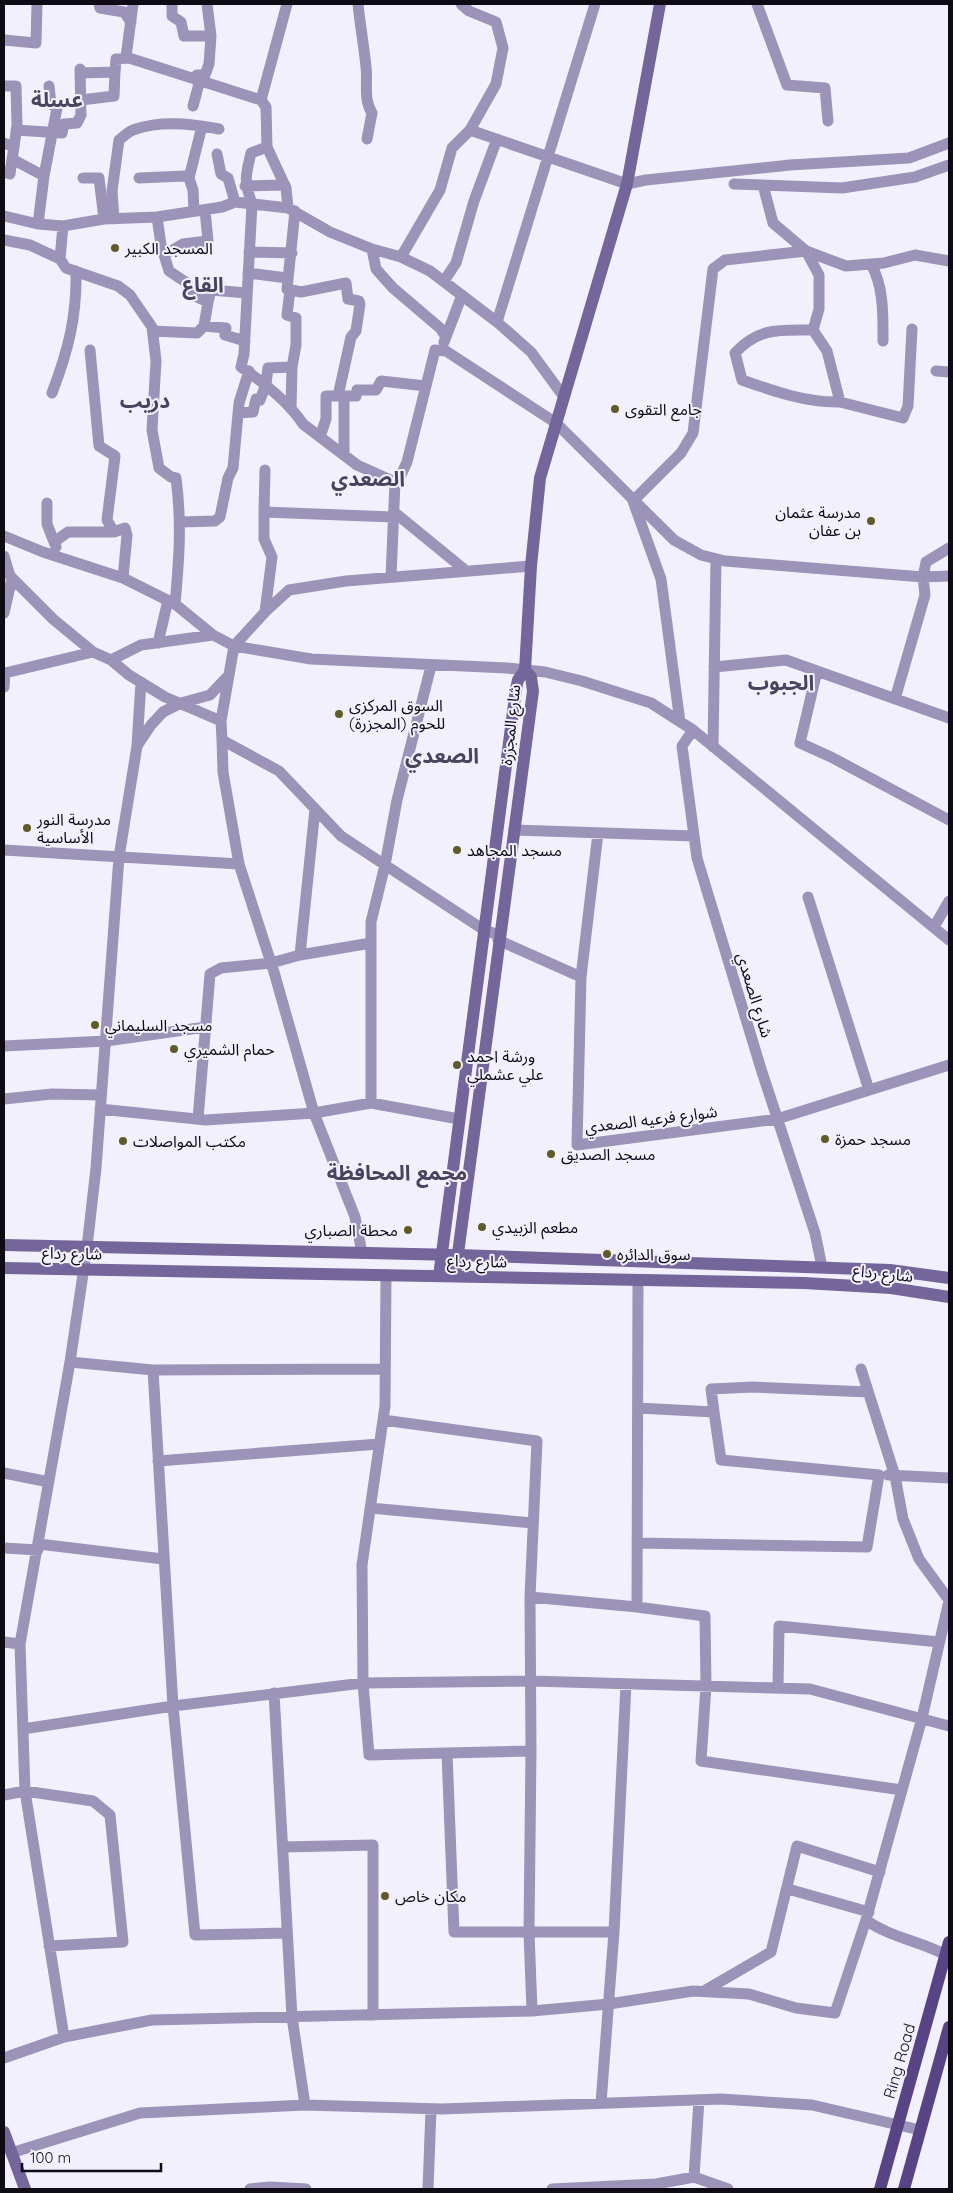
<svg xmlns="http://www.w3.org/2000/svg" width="953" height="2193" font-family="Quicksand,'Noto Sans Arabic',sans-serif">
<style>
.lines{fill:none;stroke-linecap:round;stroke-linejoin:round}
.street{stroke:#9c93b9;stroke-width:11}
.secondary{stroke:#74659b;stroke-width:12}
.primary{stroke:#584385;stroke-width:12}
.poi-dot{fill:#5f5a26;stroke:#f3f0fd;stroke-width:2}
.labels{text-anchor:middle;stroke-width:4;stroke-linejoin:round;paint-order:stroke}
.poi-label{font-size:16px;fill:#0e0b15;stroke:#f3f0fd;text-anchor:start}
.street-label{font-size:16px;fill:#0e0b15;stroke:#f3f0fd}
.district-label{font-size:21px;font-weight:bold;fill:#4a435d;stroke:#f3f0fd}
</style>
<rect width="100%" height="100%" fill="#f3f0fd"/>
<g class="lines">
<!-- street -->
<path class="street" d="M99 4 100 8 124 12 131 22
M133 4 126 57 261 100 287 4
M172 4V16L181 22 184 36H211L207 4
M358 4C360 25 364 46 366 67 368 82 363 99 372 113L367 139
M757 4 787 85 825 88 828 121
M4 40 36 43 37 4
M80 73 115 72 116 59 128 58
M196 79 197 75H205L209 64 211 36
M4 86H16L17 125 14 147
M81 100 114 96 115 72
M261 100 266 107 267 147 286 188 288 208
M193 106 200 80
M16 130 62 133 64 124 77 123 81 115 80 69
M470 130 627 184 646 180 790 165 909 158 949 143
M4 143 14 147 12 159 44 176 38 224
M267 147 251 153C245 177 244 181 252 204L244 354 241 367C263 382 288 401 303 424L357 465 395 482 391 577
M217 154 221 174 228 178 235 202
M4 172 10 174 12 159
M44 176 57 108 51 104 49 86
M83 178H99L104 219
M139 178 185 176 189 178
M734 184 842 188 915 177 949 165
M763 185 773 223 806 251 846 266 884 263 915 255 949 261
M245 186 285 185
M194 211 193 190 189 178 202 126
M295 211 287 289 301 292 346 283 348 299 359 301 360 304 356 331 351 337 338 396
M4 216 38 224 63 226 104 219 157 217 222 207 235 202 288 208 330 232 372 249 401 257 430 271 497 322 531 352 564 397
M157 217 161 245 169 271 187 283 188 293 208 302 211 290 247 293
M114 219 112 191 119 140C124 136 130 130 136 129 162 120 193 124 219 129
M4 240 30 245 60 259 66 268 118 286 130 295 152 327 156 361 152 430 159 468 171 477 176 478C182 522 179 561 175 604
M372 249 376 269 393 288 440 328 446 337
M164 251H171L183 244 208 241 205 210
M249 252 292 253
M401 257 440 190 452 148 470 130 496 84 503 48 496 22 469 11 461 4
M60 259 63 226
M871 264C884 287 883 315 883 341
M248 273 287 278
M444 281 456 263 474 201 497 139
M208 302 204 326 226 328 225 335 245 341
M497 322 595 4
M813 330C780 330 759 327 735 353L742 380C773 391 807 403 840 402
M153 331 197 333 204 326
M444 342 462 295
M90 350 99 446 115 456 107 520 114 532 125 528 127 535 123 578
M936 371 949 372
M52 393C68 351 77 317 76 271
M291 409 292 367
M238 413 253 412 256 399 260 400 266 384 268 368 292 367 296 345V318L287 315 290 290
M320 437 326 419V396H344
M344 455V396H356L357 390H376L381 381 426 386
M395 482 401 475 407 462 435 350 446 351 556 423 674 540 701 555 725 561 923 577 949 576
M47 503V524L56 547
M264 512 265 470
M394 512 465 570
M181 522 215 521 220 517 228 478 233 468 239 403 249 371
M4 536 43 552 123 578 175 604 213 635 234 646 311 659 507 668 545 672 582 681 651 703 693 730 949 940
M54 542 68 532H114
M4 556 10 576 53 619 93 652 111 660 129 675 165 697 221 721 222 740 279 771 341 836 484 930 499 935
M265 612 272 557 264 539V512L393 517
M4 613 12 578
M158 643 168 600
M111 660 141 645 213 635
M714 667 786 660 949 718
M817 671 800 743 831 757 949 820
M4 687 5 673 93 652
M895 699 925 595 923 577 926 562 949 548
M221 721 234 646 265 612 289 590 346 581 531 566
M680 722 661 579 633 501 681 453 693 433 713 269 725 260 806 251 819 275V309L813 330 827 351 840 402 903 418 908 406 912 329
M693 730 682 746 697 858 762 1072 815 1233 822 1267
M222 740 223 772 239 864 274 972 314 1113 355 1217 362 1253
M137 745 141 682
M713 747 716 559
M315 809 300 955 371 943
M514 830 694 836
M598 833 581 977 577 1145 777 1119 949 1065
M4 850 239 864
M808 897 869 1090
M934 927 949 901
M498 940 581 977
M4 1046 106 1041 206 1027
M4 1099 52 1094 101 1095
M371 1103V922L385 865 397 800 431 666
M100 1109 206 1120 314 1113 371 1103 459 1119
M198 1119 210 974 221 968 271 963 300 955
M386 1275 385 1406 362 1565 363 1683 369 1755 447 1753
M70 1362 153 1370 385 1369
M861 1369 895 1476 903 1519 919 1559 949 1600
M153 1370 173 1706 195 1935 287 1933
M714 1412 711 1389 753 1387 868 1392
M383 1420 537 1441 530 1597 531 1751 529 1932 532 2011
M158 1461 379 1444
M4 1473 49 1482
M888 1475 949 1478
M370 1508 533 1523
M637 1543 867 1547 879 1475 721 1460 714 1412 638 1408
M39 1544 163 1559
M4 1548 38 1550
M530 1597 637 1607 638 1280
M4 1642 20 1644
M778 1688 779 1626 939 1642
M274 1693 292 2017 305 2105
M23 1729 173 1706 363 1683 531 1681 810 1689 949 1726
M531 1751 447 1753 454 1932H614
M902 1790 922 1718 949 1601
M4 1795 25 1791 93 1801 110 1815 123 1942 49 1946
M283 1847 373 1845V2015
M788 1889 869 1912
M866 1920C889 1937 920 1941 946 1955
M704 1991 771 1952 797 1846 880 1872
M64 2037 25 1791 20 1644 70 1362 87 1247 96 1168 119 857 137 746 151 725 163 712 181 703 210 695 229 675
M4 2058 64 2037 152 2020 532 2011 609 2004 693 1991 749 1994 796 2008 835 2013 866 1920 902 1790 701 1761 706 1686 705 1616 637 1607
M601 2103 614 1932 626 1684
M11 2153 140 2113 305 2105 442 2109 721 2099 812 2105 920 2130
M694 2177 728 2189
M250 2189 270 2187 306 2189
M428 2189 431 2109
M552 2189 656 2184 694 2177 699 2100"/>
<!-- secondary -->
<path class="secondary" d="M525 670 531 566 540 478 627 184 660 4
M4 1245 458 1255 890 1270 949 1278
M4 1268 804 1283 891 1288 949 1297
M439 1276 516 689 518 680 525 670
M455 1276 533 691 531 677 525 670
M4 2132 25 2189"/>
<!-- primary -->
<path class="primary" d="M880 2189 949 1942
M904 2189 949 2027"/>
</g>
<!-- markers -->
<g class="poi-dot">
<circle cx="115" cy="248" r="5"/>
<circle cx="615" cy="409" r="5"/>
<circle cx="871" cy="521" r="5"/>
<circle cx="339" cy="714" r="5"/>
<circle cx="27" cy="828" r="5"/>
<circle cx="457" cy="850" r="5"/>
<circle cx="95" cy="1025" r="5"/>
<circle cx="174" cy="1049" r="5"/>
<circle cx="457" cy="1065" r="5"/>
<circle cx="825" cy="1139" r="5"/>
<circle cx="123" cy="1141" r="5"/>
<circle cx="551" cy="1154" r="5"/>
<circle cx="482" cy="1227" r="5"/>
<circle cx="408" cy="1230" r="5"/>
<circle cx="607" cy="1254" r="5"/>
<circle cx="385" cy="1896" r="5"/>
</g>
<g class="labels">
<!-- poi labels -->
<g class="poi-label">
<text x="125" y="254">المسجد الكبير</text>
<text x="625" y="415">جامع التقوى</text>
<text x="861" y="518" text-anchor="end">مدرسة عثمان<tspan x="861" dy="18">بن عفان</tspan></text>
<text x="349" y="711">السوق المركزي<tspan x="349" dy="18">للحوم (المجزرة)</tspan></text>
<text x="37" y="825">مدرسة النور<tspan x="37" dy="18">الأساسية</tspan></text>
<text x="467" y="856">مسجد المجاهد</text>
<text x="105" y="1031">مسجد السليماني</text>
<text x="184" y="1055">حمام الشميري</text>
<text x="467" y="1062">ورشة احمد<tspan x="467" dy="18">علي عشملي</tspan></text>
<text x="835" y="1145">مسجد حمزة</text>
<text x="133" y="1147">مكتب المواصلات</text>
<text x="561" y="1160">مسجد الصديق</text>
<text x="492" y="1233">مطعم الزبيدي</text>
<text x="398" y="1236" text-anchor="end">محطة الصباري</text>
<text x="617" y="1260">سوق الدائره</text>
<text x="395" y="1902">مكان خاص</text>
</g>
<!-- street labels -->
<g class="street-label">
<text transform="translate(510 725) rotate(-84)" y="6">شارع المجزرة</text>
<text transform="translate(755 995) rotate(73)" y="6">شارع الصعدي</text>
<text transform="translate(651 1119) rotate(-7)" y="6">شوارع فرعيه الصعدي</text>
<text transform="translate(72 1253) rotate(1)" y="6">شارع رداع</text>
<text transform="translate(477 1261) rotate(1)" y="6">شارع رداع</text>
<text transform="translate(883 1273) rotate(6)" y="6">شارع رداع</text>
<text transform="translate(899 2061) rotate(-74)" y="6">Ring Road</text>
</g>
<!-- district labels -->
<g class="district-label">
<text x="57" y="107">عسلة</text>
<text x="203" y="292">القاع</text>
<text x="145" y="408">دريب</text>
<text x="368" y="486">الصعدي</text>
<text x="781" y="690">الجبوب</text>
<text x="442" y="763">الصعدي</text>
<text x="397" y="1180">مجمع المحافظة</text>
</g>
</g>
<!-- border -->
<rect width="953" height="2193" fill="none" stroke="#0e0b15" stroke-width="10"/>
<!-- scale -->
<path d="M22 2163v8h139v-8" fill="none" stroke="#0e0b15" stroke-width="2.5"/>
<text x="30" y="2163" font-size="15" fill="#0e0b15" stroke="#f3f0fd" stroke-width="4" paint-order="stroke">100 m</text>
</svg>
